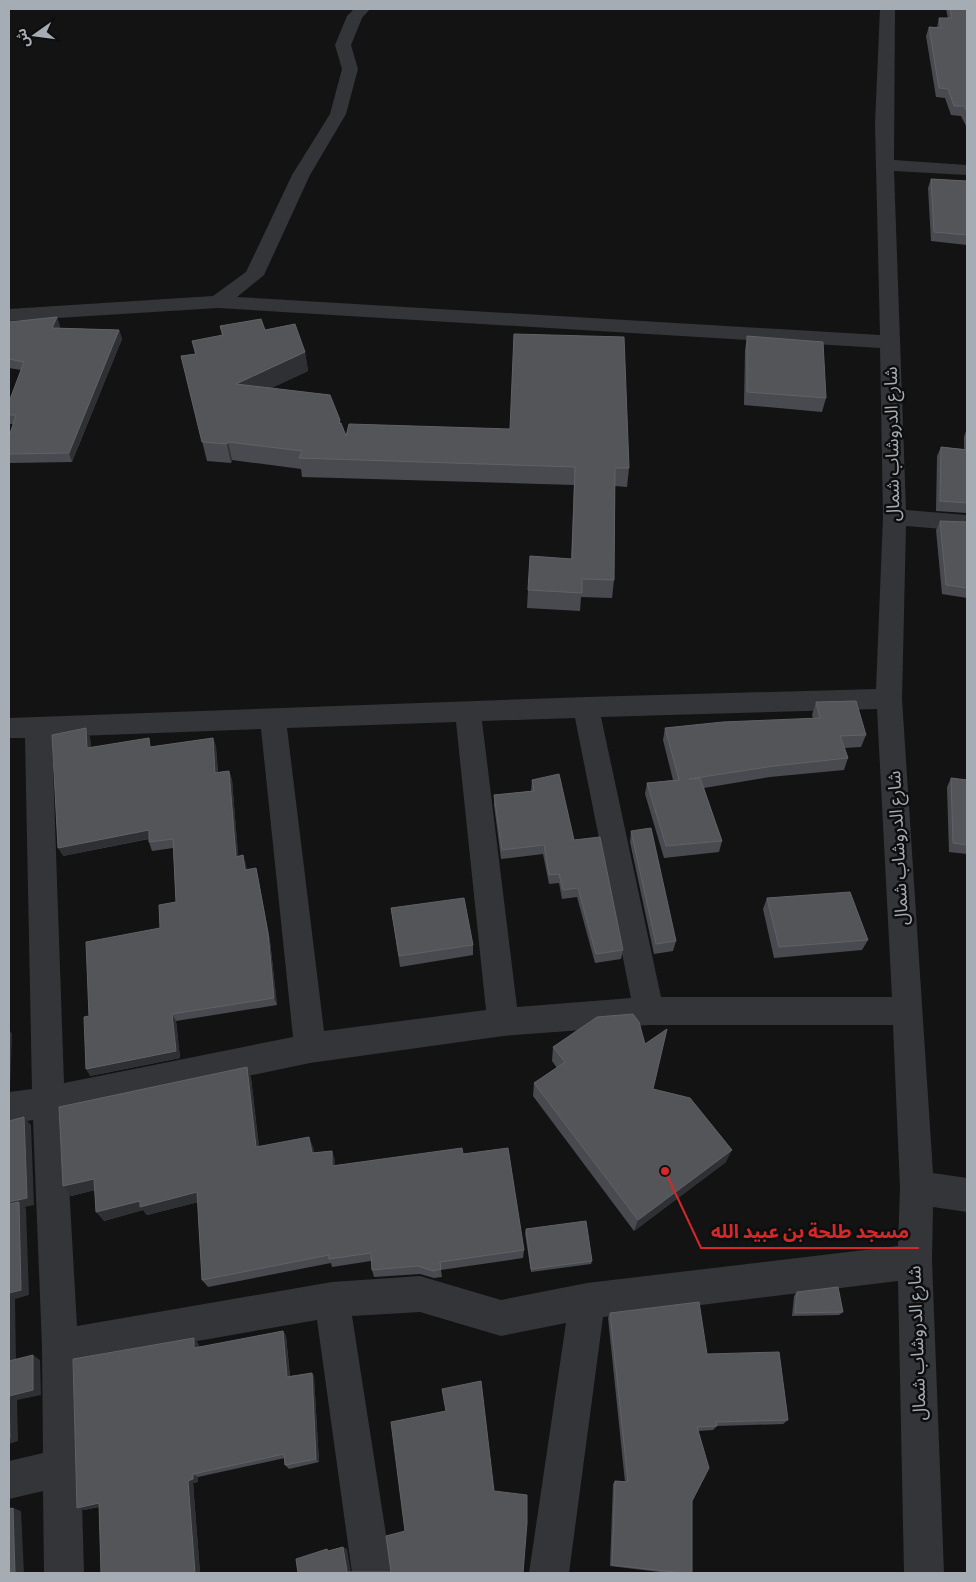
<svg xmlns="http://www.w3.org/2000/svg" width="976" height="1582" font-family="Barlow,'Noto Sans Arabic',sans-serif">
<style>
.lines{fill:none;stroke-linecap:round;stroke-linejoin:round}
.street{fill:#343538;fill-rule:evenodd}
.wall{fill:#494a4f}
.shaded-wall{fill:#2f3033}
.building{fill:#535559;stroke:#606267}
.labels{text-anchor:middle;stroke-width:5;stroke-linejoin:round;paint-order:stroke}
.street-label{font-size:18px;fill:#a6acb3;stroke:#0e0e0f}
.leader{fill:none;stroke:#d62828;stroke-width:2}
.callout-dot{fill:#d62828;stroke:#0e0e0f;stroke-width:2}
.callout-label{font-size:19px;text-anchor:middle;font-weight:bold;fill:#d62828;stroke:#0e0e0f;stroke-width:5;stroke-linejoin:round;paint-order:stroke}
</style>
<rect width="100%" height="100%" fill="#131314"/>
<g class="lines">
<!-- street -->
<path class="street" d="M354 9H370L362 18 351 45 358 69 346 114 310 175 264 275 237 297 880 335 875 124 880 9H895L894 160 967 165V175L894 171 906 510 967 515V531L906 526 902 699 933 1173 967 1178V1212L933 1207 932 1261 944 1573H904L898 1281 603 1317 569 1573H529L566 1323 501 1336 420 1312 352 1316 392 1573H352L317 1320 78 1362 84 1573H44L43 1491 9 1499V1461L43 1453 42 1347 33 1120 9 1124V1092L32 1089 25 738H9V718L586 697 876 689 883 517 880 348 218 308 9 321V309L213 296 246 272 292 175 330 114 342 69 335 45 347 16ZM877 709 892 997H661L601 717ZM575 718 631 998 517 1007 482 721ZM456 722 486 1010 324 1031 287 728ZM261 729 293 1037 64 1083 52 737ZM649 1025H893L900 1188 898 1246 587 1283 501 1300 420 1276 332 1282 77 1326 65 1114 310 1063 503 1036Z"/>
</g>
<!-- wall -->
<path class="wall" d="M946 9H967V128L961 116 951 115 945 98 936 97 926 36 929 27H937L939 18H948Z
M931 179 967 181V245L931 241 928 188Z
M57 317 60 327 59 328 119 330 122 339 72 462 9 463V437L13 424H9V402L21 370 9 368V322Z
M220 326 265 330 305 352 308 371 271 388 340 420V423L346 436 629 468 627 487 615 486 614 580 612 598 581 597 580 611 527 608 528 590 571 559 574 485 302 477 301 469 232 460 231 463 207 461 181 356 195 354 192 341 222 336Z
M747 336 826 398 822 412 744 405 745 350Z
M967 428V513L936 511 937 456 941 447 964 449V437Z
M940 521 967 522V598L942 594 936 530Z
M816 702 866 735 861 747 845 748 848 758 844 770 770 777 704 788 722 841 719 852 664 858 645 794 647 783 673 780 663 740 665 728 813 718 812 715Z
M86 728 90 738 91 748 153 747 213 738 216 747 218 772 229 771 232 780 238 856 243 855 247 870 256 868 258 877 270 941 277 1005 176 1021 180 1058 90 1076 89 1016 160 928 176 902 173 848 152 851 149 842V839L63 856Z
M951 778 967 780V854L949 852 947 787Z
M532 780 574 840 623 950 621 959 595 963 577 897 562 899 559 883 549 884 543 854 501 859 494 805V795L531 791Z
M631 831 676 941 673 951 654 954 630 842Z
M767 898 868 940 862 950 774 958 763 909Z
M391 908 473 945V955L400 967Z
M553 1047 653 1089 726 1162 634 1231 533 1096 534 1083 557 1068 552 1061Z
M247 1067 251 1078 259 1147H313L314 1153 332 1151 335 1161V1165L463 1154 524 1250 523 1258 441 1270 442 1277 434 1278 420 1274 374 1277 372 1270 371 1261 332 1267 331 1263 208 1287 202 1280 198 1202 147 1215 143 1210 104 1221 95 1190 71 1196 63 1186Z
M526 1229 592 1261 591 1264 531 1272 525 1233Z
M797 1292 843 1312 839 1315 792 1316 794 1296Z
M610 1313 707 1354 788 1420 783 1424 717 1426 713 1430 698 1431 692 1501V1573H668L610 1566 613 1484 615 1481 625 1482 608 1318Z
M283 1331 286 1336 290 1376 312 1373 314 1377 319 1462 289 1469 285 1465V1458L198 1477V1482L193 1483 200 1573H101L99 1507 84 1510 198 1343 199 1347Z"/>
<!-- shaded-wall -->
<path class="shaded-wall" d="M57 317 60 327 55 337 52 328Z
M119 330 122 339 72 462 69 453Z
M305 352 308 371 240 403 236 384Z
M228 442 232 460 231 463 227 444Z
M86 728 90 738 92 758 87 748Z
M213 738 216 747 218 782 215 773Z
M229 771 232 780 239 865 236 857Z
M149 830 152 838 63 856 58 848Z
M243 855 246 864 248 879 245 870Z
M256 868 258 877 270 941 277 1005 274 998Z
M172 1014 176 1021 180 1058 90 1076 86 1069Z
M9 1030 12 1034 10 1090 9 1091Z
M247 1067 251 1078 260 1157 256 1147Z
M24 1117 31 1125 34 1205 25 1207 26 1209 29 1295 15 1299 16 1366 9 1361V1202Z
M309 1137 313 1147 315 1163 312 1153Z
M732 1150 726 1162 634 1231 638 1220Z
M332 1151 335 1161V1175L332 1166Z
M94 1179 102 1188 71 1196 63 1186Z
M197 1192 203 1201 147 1215 143 1210 104 1221 96 1212 140 1201Z
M283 1331 286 1336 290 1381 287 1377Z
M194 1338 198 1343 199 1353 194 1348Z
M33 1355 40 1360 41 1395 17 1400 18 1441 9 1444V1396Z
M312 1373 314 1377 319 1462 316 1459Z
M193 1474 198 1477V1482L193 1483 200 1573H195L188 1481Z
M99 1503 105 1505 84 1510 77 1508Z
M13 1508 21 1511 24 1573H15Z
M343 1547 347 1549 351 1573 347 1572Z"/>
<!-- building -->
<path class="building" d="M950 9H967V112L964 106H954L948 89 939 88 929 27 941 28 939 18H952Z
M931 179 967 181V235L934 232Z
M57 317 52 328 119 330 69 453 9 454V437L16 415H9V402L24 362 9 359V322Z
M261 319 265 330 295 324 305 352 236 384 330 395 340 420 339 423H341L346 436 349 424 510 429 514 334 624 337 629 468H615L614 580 582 579V593L528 590 530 556 572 559 575 467 299 458 302 451 228 442 227 444 202 442 181 356 196 354 192 341 223 335 220 326Z
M747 336 823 342 826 398 747 392Z
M941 447 967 450V503L940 501Z
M940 521 967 522V588L946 585Z
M856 701 866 735 840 736 848 758 774 766 689 779 700 778 722 841 666 846 647 783 679 780 665 728 723 722 820 718 816 702Z
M86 728 87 748 149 738 150 747 213 738 215 773 229 771 236 857 243 855 245 870 256 868 268 933 274 998 172 1014 176 1051 86 1069 84 1017 89 1016 86 942 160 928 159 905 176 902 173 839 149 842V830L58 848 52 735Z
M559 774 574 840 600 837 623 950 596 954 578 888 563 890 559 874 549 875 544 845 502 850 494 795 534 791 532 780Z
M951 778 967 780V845L953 843Z
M651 828 676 941 656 944 631 831Z
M850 892 868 940 779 947 767 898Z
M464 898 473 945 399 956 391 908Z
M633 1014 639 1022 645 1044 667 1029 653 1089 690 1098 732 1150 638 1220 534 1083 565 1062 553 1047 597 1017Z
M247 1067 256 1147 309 1137 312 1153 332 1151V1166L462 1148 463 1154 508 1148 524 1250 440 1262 441 1269 433 1271 418 1266 372 1270 371 1253 329 1259V1255L202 1280 197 1192 140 1207V1201L96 1212 94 1179 63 1186 59 1107Z
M24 1117 27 1198 9 1202V1121Z
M19 1202 21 1290 9 1293V1204Z
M586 1221 592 1261 531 1269 526 1229Z
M838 1287 843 1312 795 1313 797 1292Z
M699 1302 707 1354 779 1352 788 1420 716 1422 717 1426 697 1427 709 1468 692 1501V1573H683L612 1565 615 1481 628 1482 610 1313Z
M283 1331 287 1377 312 1373 316 1459 285 1465 284 1454 193 1474V1479L188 1481 195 1573H101L99 1503 77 1508 73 1359 194 1338V1348Z
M33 1355V1390L9 1396 10 1438H9V1361Z
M481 1381 494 1491 527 1495V1523L523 1573H298L296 1559 327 1549 328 1551 343 1547 347 1572H391L386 1536 405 1531 391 1422 446 1411 442 1389Z
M13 1508 15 1573H9V1509Z"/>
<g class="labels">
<!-- street labels -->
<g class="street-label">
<text transform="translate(892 444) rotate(-91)" y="6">شارع الدروشاب شمال</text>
<text transform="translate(898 848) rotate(-93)" y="6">شارع الدروشاب شمال</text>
<text transform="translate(917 1343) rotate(-92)" y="6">شارع الدروشاب شمال</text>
</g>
</g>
<!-- callouts -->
<path class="leader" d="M665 1171L701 1248H919"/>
<circle class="callout-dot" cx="665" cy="1171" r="5"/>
<g class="callout-label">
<text x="810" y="1238">مسجد طلحة بن عبيد الله</text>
</g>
<!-- border -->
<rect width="976" height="1582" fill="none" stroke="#a6acb3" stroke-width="20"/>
<!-- north arrow -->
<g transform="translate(35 35) rotate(256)" stroke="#0e0e0f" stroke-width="4" paint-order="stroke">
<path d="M0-4L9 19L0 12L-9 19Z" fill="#a6acb3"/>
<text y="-8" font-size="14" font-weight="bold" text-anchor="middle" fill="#a6acb3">ش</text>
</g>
</svg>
